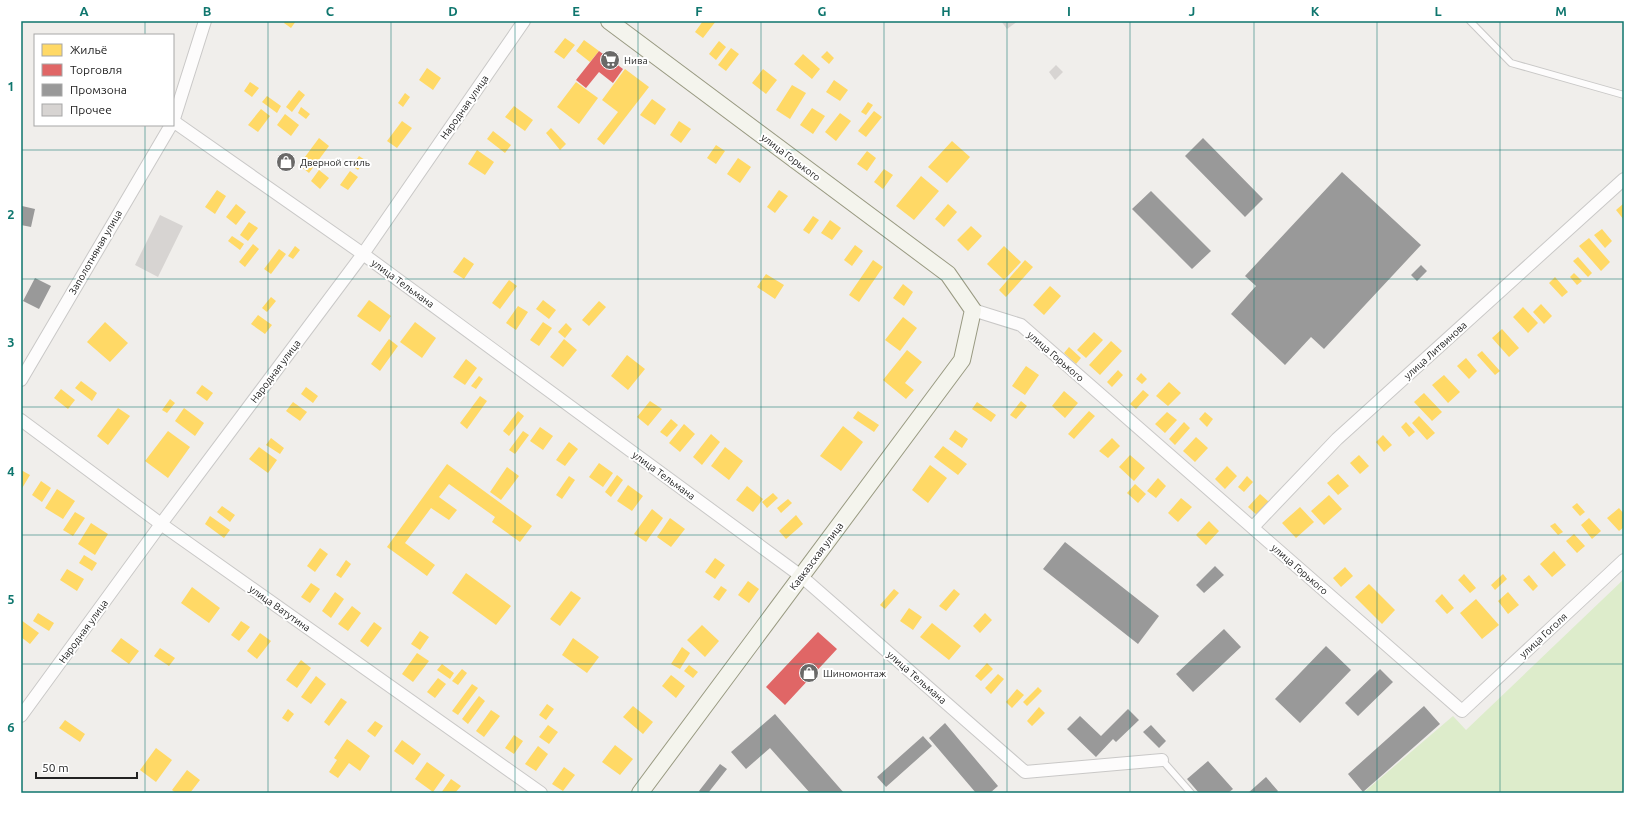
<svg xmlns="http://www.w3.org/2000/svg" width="1645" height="814" font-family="Ubuntu,sans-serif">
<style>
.grass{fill:#ddeccb}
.homes{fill:#ffd966}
.shops{fill:#e06666}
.industry{fill:#999}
.building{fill:#d7d4d2}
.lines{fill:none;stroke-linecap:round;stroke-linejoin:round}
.lane-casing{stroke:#c9c8c7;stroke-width:8}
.street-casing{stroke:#c9c8c7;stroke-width:14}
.secondary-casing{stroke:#999a82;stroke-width:18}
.lane{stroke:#fdfcfc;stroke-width:6}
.street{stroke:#fdfcfc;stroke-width:12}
.secondary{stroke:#f4f4ed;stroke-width:16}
.grid{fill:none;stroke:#0f766e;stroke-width:1;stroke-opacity:0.55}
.labels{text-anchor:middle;stroke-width:4;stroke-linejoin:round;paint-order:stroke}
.poi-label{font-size:10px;fill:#222;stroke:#fff;text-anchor:start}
.street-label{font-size:10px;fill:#222;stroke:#fff}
.neatline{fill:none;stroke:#0f766e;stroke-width:1.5}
.grid-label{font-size:13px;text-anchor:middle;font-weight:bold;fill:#0f766e}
</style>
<rect width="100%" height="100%" fill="#f0eeeb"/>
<!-- grass -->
<path class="grass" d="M1624 579V793H1363L1453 716 1466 730Z"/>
<!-- homes -->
<path class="homes" d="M285 21H296L291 28 284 23Z
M703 21H716L703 38 695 32Z
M565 38 575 45 564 59 554 52Z
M584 40 599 51 590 62 576 51Z
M719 41 726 47 716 60 709 54Z
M731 48 739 54 726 71 718 65Z
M827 51 834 58 829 64 821 57Z
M803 54 820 69 812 79 794 64Z
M427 68 441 78 433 90 419 80Z
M625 69 649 87 604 145 597 139 618 112 602 100Z
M763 69 777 80 766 94 752 83Z
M834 80 848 90 840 101 826 92Z
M250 82 259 88 252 97 244 91Z
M576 82 598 98 579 124 557 107Z
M792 85 806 93 790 119 776 110Z
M299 90 305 95 292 112 286 107Z
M405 93 410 97 403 107 398 103Z
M267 96 281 106 277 113 262 102Z
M652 99 666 109 655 125 640 115Z
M868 102 873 105 866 115 861 112Z
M514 106 533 120 525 131 505 117Z
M301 107 310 114 306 119 298 113Z
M812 108 825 116 813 134 800 125Z
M261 109 270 116 258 132 248 125Z
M874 111 882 117 866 137 858 131Z
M840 113 851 121 836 141 825 132Z
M285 114 299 125 291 136 277 125Z
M402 121 412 128 397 148 387 141Z
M679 121 691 129 681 143 670 135Z
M551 128 566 144 560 150 546 133Z
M493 131 511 145 505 153 487 139Z
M319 138 329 146 309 173 299 165Z
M952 141 970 157 947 183 928 167Z
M716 145 725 151 716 164 707 158Z
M477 150 494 162 485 175 468 164Z
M867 151 876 158 867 171 857 164Z
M359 156 365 160 358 170 352 166Z
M738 158 751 167 740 183 727 174Z
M884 169 893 175 883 189 874 182Z
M319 170 329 178 320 189 311 181Z
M350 171 358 177 348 190 340 185Z
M921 176 939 191 914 220 896 206Z
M217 190 226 196 215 214 205 207Z
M779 190 788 196 775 213 767 207Z
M236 204 246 212 236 225 226 217Z
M948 204 957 212 944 227 935 219Z
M1623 204 1624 205V220L1616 210Z
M813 216 819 220 809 234 803 230Z
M830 220 841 228 832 240 821 233Z
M249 222 258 228 248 241 240 235Z
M971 226 982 236 968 251 957 240Z
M1602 229 1612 241 1605 248 1594 235Z
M232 236 244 244 240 250 228 241Z
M1589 238 1610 262 1601 271 1579 246Z
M253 244 259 249 245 267 239 262Z
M855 245 863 251 852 266 844 260Z
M295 246 300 250 293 259 288 256Z
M1004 246 1021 262 1004 280 987 264Z
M279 249 286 254 271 274 264 269Z
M464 257 474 264 464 279 453 272Z
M1578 257 1592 273 1588 277 1573 261Z
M873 260 883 267 859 302 849 295Z
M1025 260 1033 267 1006 297 999 290Z
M1574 273 1582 281 1577 285 1570 277Z
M766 274 784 285 775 299 757 287Z
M1555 277 1568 292 1562 297 1549 283Z
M509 280 517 286 500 309 492 303Z
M903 284 913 292 904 306 893 298Z
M1050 286 1061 296 1044 315 1033 305Z
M271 297 276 301 267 312 262 308Z
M369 300 391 316 380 332 357 316Z
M543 300 556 310 549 319 536 309Z
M599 301 606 307 589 326 582 320Z
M1541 304 1552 316 1544 324 1533 312Z
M518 306 528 312 516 330 506 323Z
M1523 307 1538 323 1528 333 1513 317Z
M258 315 272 325 265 334 251 324Z
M903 317 917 328 900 351 885 340Z
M105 322 128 343 110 362 87 342Z
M415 322 436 338 422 358 400 342Z
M543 322 552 328 539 346 530 340Z
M566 323 572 329 565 338 558 332Z
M1502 329 1519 348 1509 357 1492 338Z
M1094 332 1103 340 1086 358 1077 350Z
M389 339 398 346 380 371 371 364Z
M564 339 577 350 563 367 550 357Z
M1111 341 1122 351 1100 375 1089 365Z
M1069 347 1081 358 1076 364 1064 353Z
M907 350 922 362 905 383 914 390 906 399 883 380Z
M1482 351 1500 371 1495 375 1477 355Z
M627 355 645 369 628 390 611 376Z
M1466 358 1477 371 1469 379 1457 366Z
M466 359 477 368 465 385 453 377Z
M1026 366 1039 375 1025 395 1012 386Z
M1118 370 1123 375 1112 387 1107 382Z
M1141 373 1147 379 1142 384 1136 379Z
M1444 375 1460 392 1448 403 1432 385Z
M479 376 483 379 476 389 471 386Z
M81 381 97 393 92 401 75 388Z
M1169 382 1181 393 1168 406 1156 396Z
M202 385 213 393 207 401 196 393Z
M306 387 318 396 313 403 301 394Z
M61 389 75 400 68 409 54 398Z
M1143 390 1149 395 1136 409 1130 404Z
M1064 391 1078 403 1065 418 1052 406Z
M1424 393 1442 412 1432 421 1414 402Z
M480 396 487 401 467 429 460 423Z
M170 399 175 403 167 413 162 410Z
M650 401 662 409 648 426 637 417Z
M1021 401 1027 406 1016 419 1010 415Z
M293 402 307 412 300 421 286 411Z
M977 402 996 415 991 422 972 409Z
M118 408 130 416 108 445 97 436Z
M184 408 204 423 195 436 175 421Z
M518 411 524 416 509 436 503 431Z
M858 411 879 425 874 432 853 418Z
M1089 411 1095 416 1074 439 1068 434Z
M1167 412 1177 420 1165 433 1155 424Z
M1205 412 1213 419 1207 427 1199 419Z
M1419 416 1435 433 1427 440 1412 423Z
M671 419 678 425 667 437 660 432Z
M1184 422 1190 428 1175 445 1169 439Z
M1406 422 1415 432 1409 437 1401 427Z
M684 424 695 434 680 452 669 443Z
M843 426 863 442 841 471 820 456Z
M540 427 553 436 543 450 530 441Z
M955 430 968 439 962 448 949 439Z
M168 431 190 447 168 478 145 461Z
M523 431 529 435 515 454 509 450Z
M711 434 720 442 702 465 693 457Z
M1383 435 1392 445 1384 452 1376 442Z
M1196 437 1208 448 1195 462 1183 451Z
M271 438 284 448 280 454 266 445Z
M1112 438 1120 446 1108 458 1099 451Z
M569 442 578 449 565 466 556 460Z
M943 446 967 464 958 475 934 457Z
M259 447 277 460 268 473 249 459Z
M725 447 743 461 729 480 711 466Z
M1130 455 1145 468 1134 481 1119 467Z
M1359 455 1369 466 1360 474 1350 463Z
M599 463 613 473 603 487 589 477Z
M447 464 532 526 520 542 492 522 495 517 449 484 439 497 457 510 449 520 431 508 405 543 435 565 427 576 387 547Z
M930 465 947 478 928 503 912 490Z
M1227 466 1237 476 1225 489 1215 479Z
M507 467 519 476 501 500 490 492Z
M21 470 30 475 21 490Z
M1338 474 1349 486 1338 495 1327 483Z
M617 475 623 480 611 497 605 492Z
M569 476 575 480 562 499 556 495Z
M1247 476 1253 482 1244 492 1238 487Z
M1158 478 1166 486 1156 498 1147 491Z
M41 481 51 488 42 502 32 495Z
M1135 484 1146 494 1138 503 1127 493Z
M628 485 643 496 632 511 617 501Z
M747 486 763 499 753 512 736 500Z
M57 489 75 501 63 519 45 508Z
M773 493 778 498 767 508 762 502Z
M1260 494 1269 502 1257 515 1248 507Z
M1329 495 1342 509 1324 525 1311 511Z
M1181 498 1192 507 1178 522 1168 513Z
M788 499 792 503 781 513 777 508Z
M1577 503 1585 512 1580 516 1572 507Z
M222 506 235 515 230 522 217 512Z
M1300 507 1314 522 1296 538 1282 523Z
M1619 508 1624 514V527L1619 531 1607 518Z
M652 509 663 518 646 542 634 534Z
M75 512 85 518 73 536 63 530Z
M796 515 803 524 786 539 779 531Z
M210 516 230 530 224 538 205 524Z
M670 518 685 529 671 547 657 537Z
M1589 518 1601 531 1592 539 1581 525Z
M1209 521 1219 531 1206 545 1196 535Z
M91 523 108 534 95 555 78 544Z
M1555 523 1563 532 1558 535 1550 526Z
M1574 534 1585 546 1577 553 1566 541Z
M320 548 328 554 315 572 307 566Z
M1554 551 1566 565 1552 577 1540 564Z
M84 555 97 563 92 571 79 563Z
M715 558 725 565 715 579 705 572Z
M346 560 351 564 341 578 336 575Z
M1345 567 1353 576 1341 587 1333 578Z
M67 569 84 579 77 591 60 580Z
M466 573 511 606 496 625 452 593Z
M1464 574 1476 588 1470 593 1458 580Z
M1503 574 1507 579 1495 590 1491 585Z
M1529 575 1538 586 1533 591 1523 580Z
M748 581 759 589 749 603 738 595Z
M311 583 320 589 310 603 301 597Z
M1369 584 1395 610 1382 624 1355 597Z
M721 586 727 590 719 601 713 597Z
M192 587 220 608 209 623 181 603Z
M894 589 899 593 885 609 880 605Z
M954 589 960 594 946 611 939 606Z
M571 591 581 598 560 626 550 619Z
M335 592 344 599 331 618 322 611Z
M1508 592 1519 605 1508 614 1498 601Z
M1442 594 1454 608 1447 614 1435 601Z
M1476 599 1499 625 1482 639 1460 613Z
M352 606 361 613 348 631 338 624Z
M909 608 922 617 913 630 900 621Z
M38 613 54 623 49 631 33 621Z
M985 613 992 620 980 633 973 626Z
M21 620 39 633 30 644 21 637Z
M241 621 250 627 239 641 231 635Z
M374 622 382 628 368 647 360 641Z
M932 623 961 646 949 660 920 637Z
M702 625 719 641 705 657 687 640Z
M420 631 429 637 420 650 411 644Z
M260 633 271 641 257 659 247 651Z
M121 638 139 651 129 664 111 651Z
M573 638 599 657 587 673 562 655Z
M682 647 690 653 680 669 671 664Z
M160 648 175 658 169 666 154 656Z
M417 653 429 661 413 682 402 674Z
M301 660 311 668 297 688 286 680Z
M987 663 993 669 981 681 975 676Z
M442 664 454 673 450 679 437 670Z
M689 665 698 672 693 678 684 671Z
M462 669 467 673 458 685 452 681Z
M998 674 1004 679 991 694 985 688Z
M671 675 685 686 676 698 662 686Z
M316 676 326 684 311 704 301 697Z
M438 678 446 684 435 698 427 692Z
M472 684 478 688 458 715 452 711Z
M1038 687 1042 691 1027 706 1023 702Z
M1017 689 1024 695 1012 708 1006 702Z
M479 696 485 701 468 724 462 719Z
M341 698 347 702 329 726 324 722Z
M547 704 554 709 546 720 539 715Z
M633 706 653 722 643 734 623 717Z
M1039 707 1045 713 1032 726 1027 721Z
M288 709 294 714 288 722 282 718Z
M491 710 500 716 484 737 476 731Z
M65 720 85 734 80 742 59 728Z
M375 721 383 726 375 737 367 731Z
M548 725 558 732 549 744 539 737Z
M514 735 523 741 514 754 505 748Z
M347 739 370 756 360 771 349 763 338 778 329 772 337 760 334 758Z
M402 740 421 754 413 765 394 751Z
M615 745 633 759 620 775 602 762Z
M538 746 548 754 536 771 525 764Z
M156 748 172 760 156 782 140 770Z
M427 762 445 775 433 792 415 779Z
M564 767 575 775 563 791 552 784Z
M187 770 200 780 190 793H176L172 790Z
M451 779 461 786 455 793H441Z"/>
<!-- shops -->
<path class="shops" d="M599 51 623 69 613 83 599 72 586 88 576 80Z
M818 632 837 649 785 705 766 687Z"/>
<!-- industry -->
<path class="industry" d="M1203 138 1263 199 1245 217 1185 156Z
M1342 172 1421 245 1324 349 1311 337 1285 365 1231 314 1256 286 1245 276Z
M1151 191 1211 251 1192 269 1132 209Z
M22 206 35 209 31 227 21 225Z
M1421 265 1427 271 1417 281 1411 275Z
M35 278 51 286 39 309 23 301Z
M1065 542 1159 616 1138 644 1043 569Z
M1215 566 1224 575 1204 593 1196 585Z
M1224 629 1241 647 1193 692 1176 674Z
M1326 646 1351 670 1300 723 1275 699Z
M1380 669 1393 682 1358 716 1345 703Z
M1424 706 1440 724 1363 792 1348 774Z
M1128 709 1139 720 1116 742 1113 739 1096 757 1067 729 1080 716 1101 736Z
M775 714 844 793H810L770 748 746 769 731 752Z
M945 723 998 786 990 793H976L929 738Z
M1151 725 1166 741 1159 748 1143 732Z
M923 736 932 746 886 787 877 777Z
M1208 761 1233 789 1228 793H1199L1187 779Z
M720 764 727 769 708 793H701L699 791Z
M1266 777 1278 791 1276 793H1248Z"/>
<!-- building -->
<path class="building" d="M1001 21H1018L1007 29Z
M1056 65 1063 72 1055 80 1049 72Z
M160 215 183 226 158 277 135 265Z"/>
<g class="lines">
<!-- lane casing -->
<g class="lane-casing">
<path id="lane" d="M1470 21 1511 63 1624 95
M1162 760 1191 793"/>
</g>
<!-- street casing -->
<g class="street-casing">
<path id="street" d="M173 121 363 254 801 576 1025 772 1162 760
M173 122 205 21
M973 310 1021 325 1462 711 1624 560
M21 380 171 125
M21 420 161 524 541 793
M1253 527 1337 439 1624 179
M21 716 161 524 363 254 524 21"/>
</g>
<!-- secondary casing -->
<g class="secondary-casing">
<path id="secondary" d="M609 21 948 274 973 310 962 360 640 793"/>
</g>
<!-- lane -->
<use href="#lane" class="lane"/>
<!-- street -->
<use href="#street" class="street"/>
<!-- secondary -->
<use href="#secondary" class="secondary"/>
</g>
<!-- grid -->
<path class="grid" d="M145 21V35M268 21V793M391 21V793M515 21V793M638 21V793M761 21V793M884 21V793M1007 21V793M1130 21V793M1254 21V793M1377 21V793M1500 21V793M145 125V793M21 150H1624M21 279H1624M21 407H1624M21 535H1624M21 664H1624"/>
<!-- icons -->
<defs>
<g id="supermarket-disc" transform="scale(1)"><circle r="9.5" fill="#6a6968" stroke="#fff"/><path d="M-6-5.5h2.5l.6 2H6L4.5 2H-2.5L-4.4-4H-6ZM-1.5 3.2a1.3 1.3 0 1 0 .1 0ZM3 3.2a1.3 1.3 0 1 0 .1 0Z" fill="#fff"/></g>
<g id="shop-disc" transform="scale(1)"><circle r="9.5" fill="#6a6968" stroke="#fff"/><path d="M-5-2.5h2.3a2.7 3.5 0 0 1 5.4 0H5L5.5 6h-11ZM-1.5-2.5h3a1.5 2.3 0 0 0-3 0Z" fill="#fff"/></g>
</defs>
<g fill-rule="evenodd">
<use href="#supermarket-disc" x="610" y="60"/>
<use href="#shop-disc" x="286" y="162"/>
<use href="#shop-disc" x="809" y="673"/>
</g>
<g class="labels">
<!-- poi labels -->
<g class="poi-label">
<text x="624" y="64">Нива</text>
<text x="300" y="166">Дверной стиль</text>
<text x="823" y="677">Шиномонтаж</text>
</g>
<!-- street labels -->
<g class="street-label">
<text transform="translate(464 107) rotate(-55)" y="4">Народная улица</text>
<text transform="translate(791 157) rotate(37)" y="4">улица Горького</text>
<text transform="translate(95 252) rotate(-60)" y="4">Заполотняная улица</text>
<text transform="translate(403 283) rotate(36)" y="4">улица Тельмана</text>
<text transform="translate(1435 350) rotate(-42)" y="4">улица Литвинова</text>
<text transform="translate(1056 356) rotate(41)" y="4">улица Горького</text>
<text transform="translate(275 371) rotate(-53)" y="4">Народная улица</text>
<text transform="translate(664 475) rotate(36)" y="4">улица Тельмана</text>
<text transform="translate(816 556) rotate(-53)" y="4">Кавказская улица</text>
<text transform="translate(1300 569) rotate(41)" y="4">улица Горького</text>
<text transform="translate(280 608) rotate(35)" y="4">улица Ватутина</text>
<text transform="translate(83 631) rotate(-54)" y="4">Народная улица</text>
<text transform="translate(1543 635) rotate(-43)" y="4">улица Гоголя</text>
<text transform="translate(917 677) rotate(41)" y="4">улица Тельмана</text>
</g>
</g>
<!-- border -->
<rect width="1645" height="814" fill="none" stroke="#ffffff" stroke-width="44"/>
<!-- legend -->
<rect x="34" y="34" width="140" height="92" fill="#ffffff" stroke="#a7a7a7"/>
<rect x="42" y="44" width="20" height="12" fill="#ffd966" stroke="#a7a7a7"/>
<text x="70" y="54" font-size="12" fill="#222222">Жильё</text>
<rect x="42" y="64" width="20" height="12" fill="#e06666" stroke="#a7a7a7"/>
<text x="70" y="74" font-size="12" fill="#222222">Торговля</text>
<rect x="42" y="84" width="20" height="12" fill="#999999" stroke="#a7a7a7"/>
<text x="70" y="94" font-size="12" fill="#222222">Промзона</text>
<rect x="42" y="104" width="20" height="12" fill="#d7d4d2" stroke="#a7a7a7"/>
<text x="70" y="114" font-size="12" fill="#222222">Прочее</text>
<!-- scale -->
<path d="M36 772v6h101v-6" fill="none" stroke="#222222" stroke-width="2"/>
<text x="42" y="772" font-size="12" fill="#222222" stroke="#ffffff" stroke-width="3" paint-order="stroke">50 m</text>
<rect x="22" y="22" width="1601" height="770" class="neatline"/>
<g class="grid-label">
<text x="84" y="16">A</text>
<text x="207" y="16">B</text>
<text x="330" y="16">C</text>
<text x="453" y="16">D</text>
<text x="576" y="16">E</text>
<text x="699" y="16">F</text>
<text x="822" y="16">G</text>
<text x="946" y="16">H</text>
<text x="1069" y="16">I</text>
<text x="1192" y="16">J</text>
<text x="1315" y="16">K</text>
<text x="1438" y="16">L</text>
<text x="1561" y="16">M</text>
<text x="11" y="91">1</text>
<text x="11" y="219">2</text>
<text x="11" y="347">3</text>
<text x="11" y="476">4</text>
<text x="11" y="604">5</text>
<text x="11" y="732">6</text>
</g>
</svg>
